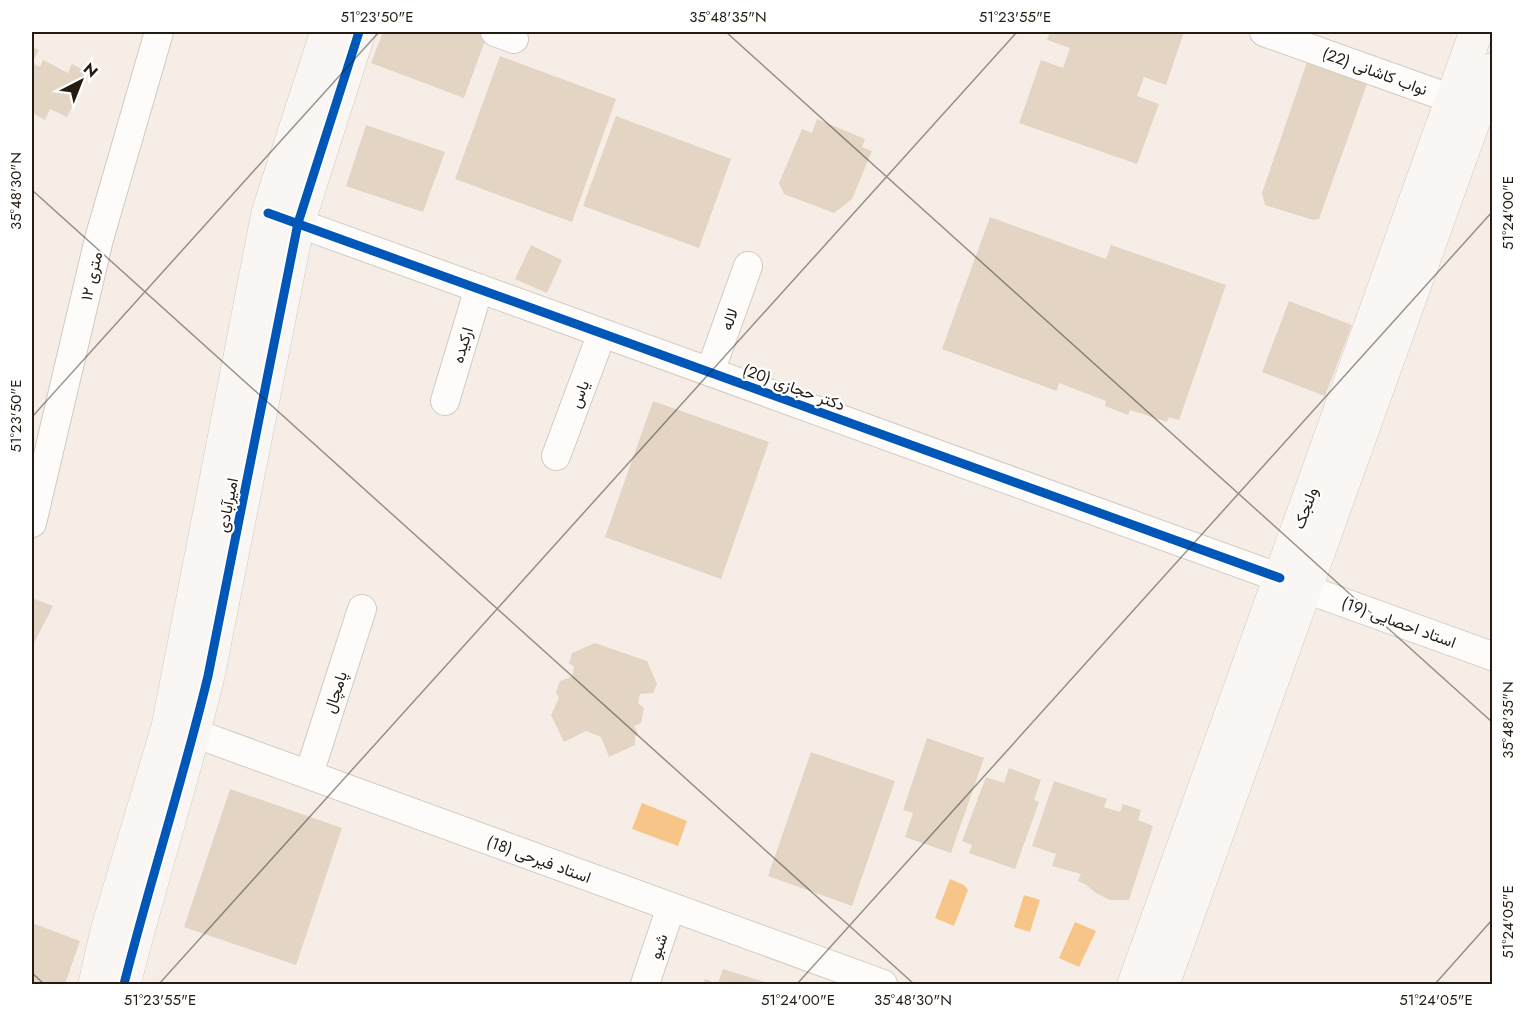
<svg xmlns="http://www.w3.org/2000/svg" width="1524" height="1016" font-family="Jost,Vazirmatn,sans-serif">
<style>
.water{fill:#f7c587}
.building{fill:#e3d4c4}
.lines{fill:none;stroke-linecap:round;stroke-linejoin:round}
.street-casing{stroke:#d1cac1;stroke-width:30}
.secondary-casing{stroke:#d1cac1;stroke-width:34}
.street{stroke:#fefcfb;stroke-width:28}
.secondary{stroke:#f9f6f3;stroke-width:33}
.cycleway-casing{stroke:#fff;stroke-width:13}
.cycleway{stroke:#0057b8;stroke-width:9}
.ticks{fill:none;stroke:#241c12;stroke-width:1.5;stroke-opacity:0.45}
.labels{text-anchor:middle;stroke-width:4.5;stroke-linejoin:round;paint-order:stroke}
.street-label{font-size:16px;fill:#241c12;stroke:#fff}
.neatline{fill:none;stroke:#241c12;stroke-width:2}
.ticks-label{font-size:15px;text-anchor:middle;fill:#241c12}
</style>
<rect width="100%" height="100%" fill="#f6eee6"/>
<!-- water -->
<path class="water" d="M642 803 687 821 678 846 632 829Z
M950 879 964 885 968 890 954 926 935 918Z
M1024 895 1040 900 1030 932 1014 927Z
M1075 922 1096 931 1079 967 1059 958Z"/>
<!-- building -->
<path class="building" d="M383 32H478L487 35 464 98 371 63Z
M1050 32H1184L1166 85 1144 77 1137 96 1159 104 1137 164 1019 123 1041 60 1063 68 1070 48 1047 40Z
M32 47 39 50 32 63 40 67 43 60 68 73 72 64 89 73 67 117 50 109 45 120 32 113Z
M500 56 616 99 572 222 455 179Z
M1307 62 1367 84 1319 219 1313 220 1265 205 1262 193Z
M616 116 731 159 699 248 583 206Z
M817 119 865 139 862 147 872 151 852 199 834 213 784 194 779 183 802 129 812 133Z
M366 125 445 152 423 212 346 186Z
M990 217 1106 259 1111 245 1226 285 1179 420 1169 417 1167 422 1130 410 1128 415 1105 406 1106 401 1059 383 1057 391 942 349Z
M531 245 562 260 547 293 515 279Z
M1289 301 1352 325 1325 396 1262 372Z
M653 401 769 442 721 579 605 537Z
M32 598 53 606 32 647Z
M595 643 647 661 657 684 653 693 640 694 638 703 644 708 641 723 634 726 638 734 635 737V745L609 757 601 737 586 731 564 742 551 715 559 698 556 692 560 681 572 677 574 667 569 663 572 653Z
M927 738 984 758 951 853 905 837 913 813 903 810Z
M811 752 895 781 852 906 768 876Z
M1009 768 1041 780 1034 800 1039 802 1015 869 969 853 972 845 962 841 986 777 1004 783Z
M1054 781 1107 799 1104 807 1120 812 1123 804 1141 810 1138 820 1153 826 1129 900H1110L1096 893 1085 884 1078 881 1081 874 1052 866 1056 854 1032 846Z
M230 789 342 828 296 965 184 927Z
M32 923 80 941 65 984H32Z
M723 969 771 984H703L705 979 718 984Z"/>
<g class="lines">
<!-- street casing -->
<g class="street-casing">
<path id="street" d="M495 32 514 39
M1264 32 1452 99
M298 223 1280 578
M710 372 748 266
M445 401 479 288
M556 456 602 333
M32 523 99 239 159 32
M1306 589 1492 656
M194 733 883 984
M309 774 362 609
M645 984 671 907"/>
</g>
<!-- secondary casing -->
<g class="secondary-casing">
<path id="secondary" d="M95 984 107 931 168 727 268 213 327 32
M124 984C150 881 183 780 208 676L298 223 359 32
M1134 984 1476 32
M1163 984 1492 70"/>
</g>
<!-- street -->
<use href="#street" class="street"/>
<!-- secondary -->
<use href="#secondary" class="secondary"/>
<!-- cycleway casing -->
<g class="cycleway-casing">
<path id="cycleway" d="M268 213 1280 578
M124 984C150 881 183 780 208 676L298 223 359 32"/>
</g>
<!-- cycleway -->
<use href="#cycleway" class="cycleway"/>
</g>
<!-- ticks -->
<path class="ticks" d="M726 32 1492 722M32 190 914 984M32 417 379 32M32 973 44 984M159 984 1017 32M797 984 1492 212M1435 984 1492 920"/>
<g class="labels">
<!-- street labels -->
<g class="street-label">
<text transform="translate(1375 71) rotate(20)" y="6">نواب کاشانی (22)</text>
<text transform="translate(91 276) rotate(-77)" y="6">۱۲ متری</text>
<text transform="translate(729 319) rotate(-70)" y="6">لاله</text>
<text transform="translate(462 345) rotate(-73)" y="6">ارکیده</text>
<text transform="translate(794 387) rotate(20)" y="6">دکتر حجازی (20)</text>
<text transform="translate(579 394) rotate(-70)" y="6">یاس</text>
<text transform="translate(227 505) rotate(-79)" y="6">امیرآبادی</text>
<text transform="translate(1305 508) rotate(-70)" y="6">ولنجک</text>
<text transform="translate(1399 622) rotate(20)" y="6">استاد احصایی (19)</text>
<text transform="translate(335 692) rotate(-72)" y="6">پامچال</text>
<text transform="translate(539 859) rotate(20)" y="6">استاد فیرحی (18)</text>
<text transform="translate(658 946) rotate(-71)" y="6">شبو</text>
</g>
</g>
<!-- border -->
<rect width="1524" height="1016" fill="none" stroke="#ffffff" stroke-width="66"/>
<!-- north arrow -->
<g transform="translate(81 81) rotate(42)" stroke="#ffffff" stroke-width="4.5" paint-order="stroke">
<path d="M0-4.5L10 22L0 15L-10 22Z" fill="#241c12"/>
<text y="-9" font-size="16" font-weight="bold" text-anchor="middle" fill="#241c12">N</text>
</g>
<rect x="33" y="33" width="1458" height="950" class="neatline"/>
<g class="ticks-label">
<text x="377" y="22">51°23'50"E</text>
<text x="728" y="22">35°48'35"N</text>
<text x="1015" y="22">51°23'55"E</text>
<text transform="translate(16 191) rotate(-90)" y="5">35°48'30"N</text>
<text transform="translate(1508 213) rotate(-90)" y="5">51°24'00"E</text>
<text transform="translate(16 416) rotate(-90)" y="5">51°23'50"E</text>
<text transform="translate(1508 720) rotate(-90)" y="5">35°48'35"N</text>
<text transform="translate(1508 922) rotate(-90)" y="5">51°24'05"E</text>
<text x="160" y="1005">51°23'55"E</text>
<text x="798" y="1005">51°24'00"E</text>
<text x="913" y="1005">35°48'30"N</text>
<text x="1436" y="1005">51°24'05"E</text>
</g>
</svg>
